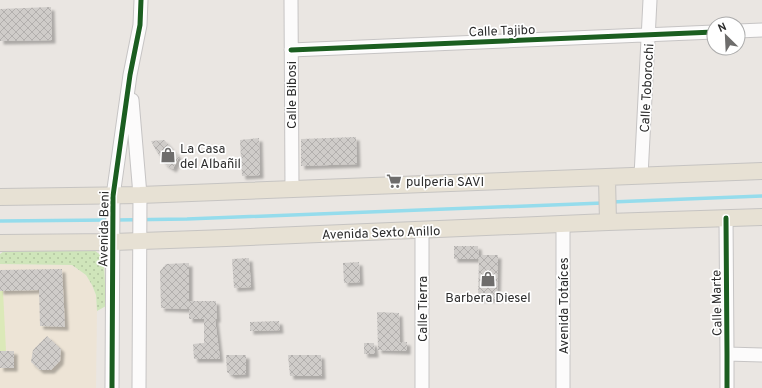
<svg xmlns="http://www.w3.org/2000/svg" width="762" height="388" font-family="Overpass,sans-serif">
<style>
.education{fill:#ede4d6}
.grass{fill:url(#grass-dots)}
.pitch{fill:#dbe9b8}
.lines{fill:none;stroke-linecap:round;stroke-linejoin:round}
.stream{stroke:#95dcec;stroke-width:3.5}
.building{fill:url(#building-cross-hatch);filter:url(#shadow)}
.minor-casing{stroke:#c6c4c4;stroke-width:15}
.major-casing{stroke:#c6c4c2;stroke-width:18}
.minor{stroke:#fcfbfb;stroke-width:13}
.major{stroke:#e7e1d4;stroke-width:16}
.cycleway-casing{stroke:#fff;stroke-width:8}
.cycleway{stroke:#1b5e20;stroke-width:5}
.labels{text-anchor:middle;stroke-width:3.5;stroke-linejoin:round;paint-order:stroke}
.street-label{font-size:13px;fill:#2c2c2c;stroke:#fff}
.poi-label{font-size:13px;fill:#2c2c2c;stroke:#fff;text-anchor:start}
</style>
<defs>
<pattern id="grass-dots" width="8" height="8" patternUnits="userSpaceOnUse"><rect width="8" height="8" fill="#cfe5ba"/><path d="M2 2h.1M6 6h.1" fill="none" stroke="#b2c5a0" stroke-width="1.8" stroke-linecap="round"/></pattern>
<pattern id="building-cross-hatch" width="8" height="8" patternUnits="userSpaceOnUse"><rect width="8" height="8" fill="#cfccc9"/><path d="M0 0l8 8M0 8l8-8" fill="none" stroke="#b2afad"/></pattern>
<filter id="shadow"><feDropShadow dx="3.5" dy="3.5" stdDeviation="1" flood-color="#0004"/></filter>
</defs>
<rect width="100%" height="100%" fill="#eae6e2"/>
<!-- education -->
<path class="education" d="M0 264 72 265 86 275 92 285 96 295 97 311 96 388H0Z"/>
<!-- grass -->
<path class="grass" d="M7 249 94 250 102 256 104 262 106 306 97 311 96 295 92 285 86 275 72 265 0 264V254Z"/>
<!-- pitch -->
<path class="pitch" d="M0 291H3L6 351H0Z"/>
<g class="lines">
<!-- stream -->
<path class="stream" d="M611 202 762 196
M116 220 187 219 603 203
M0 221 109 220"/>
</g>
<!-- building -->
<path class="building" d="M51 7 52 40 0 41V9Z
M356 137 357 164 301 166V139Z
M259 138 260 175 242 176 240 140Z
M164 140 179 157 173 169 165 164 157 152 151 141Z
M454 246H478L479 259H454Z
M479 255H498L497 299H478Z
M249 258 251 287 234 288 232 259Z
M359 262 360 282 344 283 343 263Z
M189 263V309L161 308 160 271 166 264Z
M62 269 65 327 40 326 39 290 0 291V270Z
M189 301H216L217 319H215L220 359H194L193 344 204 343V319H189Z
M377 312 399 313 400 342H407V351L378 350Z
M279 321 280 330 250 331V322Z
M47 336 61 349 60 361 51 370H40L31 362 33 350Z
M364 343H374L375 354H364Z
M0 351H14V368H0Z
M226 355H246V374L232 375 227 372Z
M288 355H321L322 376H290Z"/>
<g class="lines">
<!-- minor casing -->
<g class="minor-casing">
<path id="minor" d="M291 0 292 189
M738 31 762 30
M291 50 714 32
M132 100 140 195 139 388
M641 176 650 0
M726 218 727 354V388
M727 354 762 355
M112 388 113 196 130 75 140 25 141 0
M422 388V230
M563 388V225"/>
</g>
<!-- major casing -->
<g class="major-casing">
<path id="major" d="M607 178 608 222
M0 197 140 195 762 171
M0 243 113 242 226 238 608 222 762 217"/>
</g>
<!-- minor -->
<use href="#minor" class="minor"/>
<!-- major -->
<use href="#major" class="major"/>
<!-- cycleway casing -->
<g class="cycleway-casing">
<path id="cycleway" d="M291 50 714 32
M726 218 727 354V388
M112 388 113 196 130 75 140 25 141 0"/>
</g>
<!-- cycleway -->
<use href="#cycleway" class="cycleway"/>
</g>
<!-- icons -->
<defs>
<g id="shop-bare" transform="scale(1.2)"><path d="M-5-2.5h2.3a2.7 3.5 0 0 1 5.4 0H5L5.5 6h-11ZM-1.5-2.5h3a1.5 2.3 0 0 0-3 0Z" fill="#6e6d6c" stroke="#fff" stroke-width="2.5" paint-order="stroke"/></g>
<g id="supermarket-bare" transform="scale(1.2)"><path d="M-6-5.5h2.5l.6 2H6L4.5 2H-2.5L-4.4-4H-6ZM-1.5 3.2a1.3 1.3 0 1 0 .1 0ZM3 3.2a1.3 1.3 0 1 0 .1 0Z" fill="#6e6d6c" stroke="#fff" stroke-width="2.5" paint-order="stroke"/></g>
</defs>
<g fill-rule="evenodd">
<use href="#shop-bare" x="168" y="155"/>
<use href="#supermarket-bare" x="394" y="181"/>
<use href="#shop-bare" x="488" y="279"/>
</g>
<g class="labels">
<!-- street labels -->
<g class="street-label">
<text transform="translate(502 30) rotate(-2)" y="5">Calle Tajibo</text>
<text transform="translate(646 88) rotate(-87)" y="5">Calle Toborochi</text>
<text transform="translate(291 95) rotate(-90)" y="5">Calle Bibosi</text>
<text transform="translate(103 229) rotate(-89)" y="5">Avenida Beni</text>
<text transform="translate(381 232) rotate(-2)" y="5">Avenida Sexto Anillo</text>
<text transform="translate(716 303) rotate(-91)" y="5">Calle Marte</text>
<text transform="translate(563 306) rotate(-90)" y="5">Avenida Totaíces</text>
<text transform="translate(422 309) rotate(-90)" y="5">Calle Tierra</text>
</g>
<!-- poi labels -->
<g class="poi-label">
<text x="180" y="153">La Casa<tspan x="180" dy="15">del Albañil</tspan></text>
<text x="406" y="186">pulperia SAVI</text>
<text x="488" y="302" text-anchor="middle">Barbera Diesel</text>
</g>
</g>
<!-- north arrow -->
<g transform="translate(726 36) rotate(336)"><circle r="19" fill="#ffffff" stroke="#ababab"/>
<path d="M0-3L7 15L0 10L-7 15Z" fill="#6e6d6c"/>
<text y="-6" font-size="11" font-weight="bold" text-anchor="middle" fill="#2c2c2c">N</text>
</g>
</svg>
